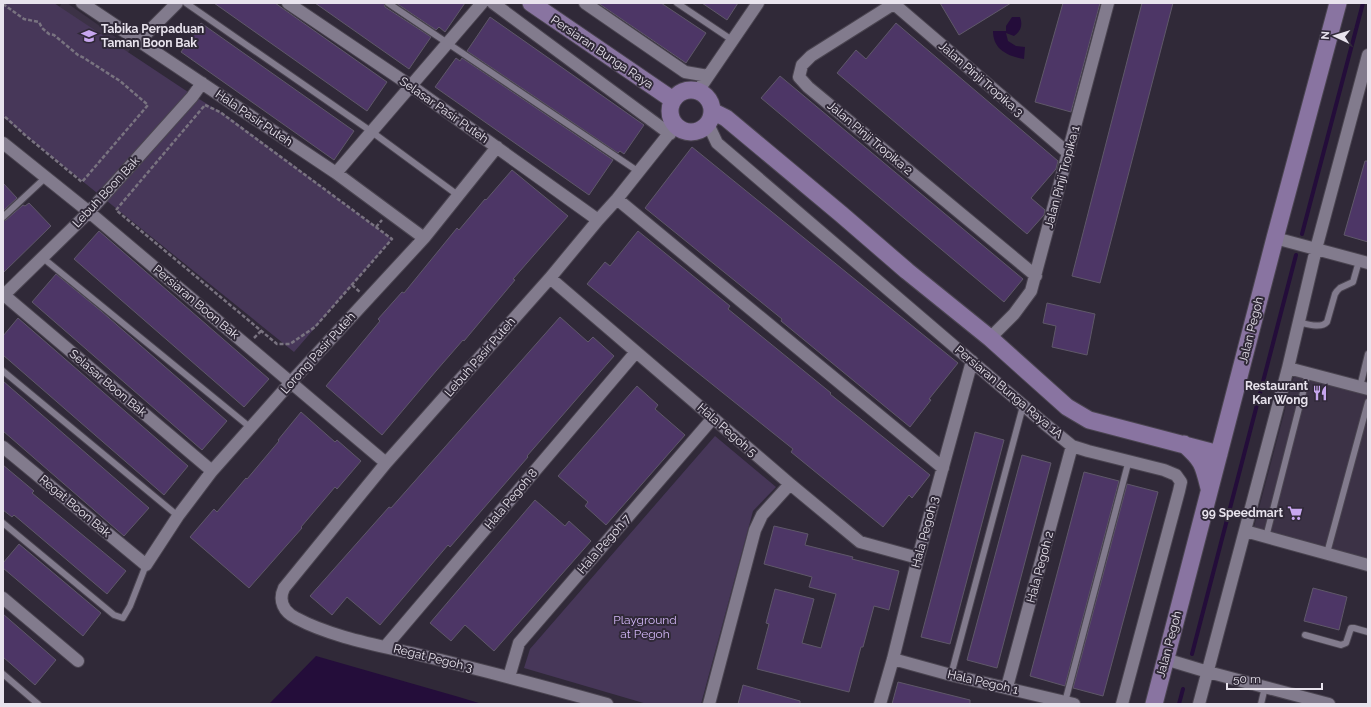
<svg xmlns="http://www.w3.org/2000/svg" width="1371" height="707" font-family="Raleway,sans-serif">
<style>
.built{fill:#3c3246}
.green{fill:#473759}
.water{fill:#240d3a}
.lines{fill:none;stroke-linecap:round;stroke-linejoin:round}
.stream{stroke:#240d3a;stroke-width:4}
.building{fill:#4d3666;stroke:#5f5869}
.lane-casing{stroke:#4a4450;stroke-width:8}
.street-casing{stroke:#4a4450;stroke-width:14}
.secondary-casing{stroke:#4a4450;stroke-width:19}
.path{stroke:#797380;stroke-width:2.5;stroke-dasharray:4 2;stroke-linecap:butt}
.lane{stroke:#827b8d;stroke-width:6}
.street{stroke:#827b8d;stroke-width:12}
.secondary{stroke:#8974a1;stroke-width:17}
.labels{text-anchor:middle;stroke-width:4;stroke-linejoin:round;paint-order:stroke}
.poi-label{font-size:12px;font-weight:bold;fill:#e8e3ed;stroke:#302938;text-anchor:end}
.street-label{font-size:12px;fill:#e8e3ed;stroke:#302938}
.park-label{font-size:12px;fill:#d3b8f7;stroke:#302938}
</style>
<rect width="100%" height="100%" fill="#302938"/>
<!-- built -->
<path class="built" d="M62 3H67L131 48 115 71 48 24Z
M1294 376 1368 394V559L1254 527Z"/>
<!-- green -->
<path class="green" d="M3 3H54L191 94 230 118 392 239 294 352 3 117Z
M715 436 776 487 753 511 701 704H647L524 668 530 649Z"/>
<!-- water -->
<path class="water" d="M1012 17H1020C1023 25 1021 31 1014 36L1006 33 1008 41 1016 46 1025 47 1024 59C1008 56 993 50 993 31H1006V26Z
M316 656 459 697 482 704H269Z"/>
<g class="lines">
<!-- stream -->
<path class="stream" d="M1302 234 1363 3
M1192 654 1296 255
M1179 704 1183 689"/>
</g>
<!-- building -->
<path class="building" d="M214 3H275L387 82 367 111Z
M315 3H384L385 7 431 37 409 69Z
M396 3H465L445 32 439 27 436 30Z
M598 3H661L706 33 686 63Z
M702 3H738L727 20Z
M940 3H1011L959 35Z
M1063 3H1100L1071 112 1035 102Z
M1142 3H1173L1100 283 1072 276Z
M490 17 644 125 624 154 620 151 618 153 467 51Z
M201 23 354 131 334 160 181 52Z
M896 23 1058 161 1056 169 1031 198 1045 210 1044 215 1027 234 837 73 856 50 866 59Z
M456 58 460 61 462 58 613 160 589 195 435 87Z
M780 76 1023 279 1004 302 761 98Z
M692 147 958 363 929 399 931 400 910 427 781 321 782 319 645 208Z
M1365 161H1368V242L1344 235Z
M512 170 568 216 513 279 515 280 464 341 463 340 436 371 382 435 326 386 380 321 378 319 402 292 404 293 457 228 459 230 485 199 486 200Z
M3 183 17 198 3 211Z
M29 203 51 226 3 273V221L6 220 23 205 25 206Z
M99 231 269 379 244 407 74 259Z
M638 231 730 306 728 309 831 393 830 394 930 475 912 498 909 495 883 527 791 452 793 449 587 284 605 262 610 266Z
M56 274 101 311 227 421 202 450 32 302Z
M1047 303 1095 314 1087 355 1052 347 1056 326 1043 323Z
M560 317 588 342 593 337 614 356 527 456 528 457 450 547 448 545 380 625 347 597 332 615 310 596 389 507 391 508Z
M18 318 188 466 164 495 3 355V336Z
M3 381 149 508 124 536 3 431Z
M637 386 658 405 655 409 685 435 606 525 585 506 588 502 558 476Z
M301 412 335 442 337 440 361 461 337 489 335 487 301 527 302 528 249 588 190 537 214 509 217 512 246 478 247 479 279 441 278 440Z
M975 432 1004 440 950 644 921 637Z
M1022 455 1051 463 997 668 967 660Z
M3 465 34 491 32 493 126 571 107 594 14 515 12 517 3 510Z
M1084 472 1119 481 1065 686 1030 676Z
M1127 484 1158 492 1103 696 1073 688Z
M535 500 565 526 569 521 591 541 494 651 465 625 451 641 430 623Z
M774 526 808 534 805 545 853 557 852 559 899 571 889 610 874 606 863 647H861L849 692 757 669 769 624 766 623 775 589 814 599 802 643 821 648 836 594 809 587 812 577 764 564Z
M19 544 101 613 83 636 3 568V563Z
M1313 588 1347 597 1339 630 1304 621Z
M3 614 56 660 35 685 3 657Z
M898 682 970 700V704H892Z
M743 685 800 701V704H738Z"/>
<g class="lines">
<!-- lane casing -->
<g class="lane-casing">
<path id="lane" d="M186 3 372 132 459 196
M388 3 639 172
M677 3 732 40
M3 217 45 178
M43 258 251 428
M1298 322C1307 324 1321 329 1327 322L1335 294 1337 291 1340 288 1353 282 1359 261
M3 371 178 516
M1360 387 1368 354
M3 523 114 615 123 618 130 606 146 565
M1266 537 1308 373
M1327 553 1368 402
M1305 635 1341 645 1346 643 1351 628H1354L1368 632
M3 674 38 704
M951 675 1023 406
M1065 702 1129 460
M1261 704 1265 687"/>
</g>
<!-- street casing -->
<g class="street-casing">
<path id="street" d="M82 3 336 173 424 238
M288 3 411 86 598 220
M493 3 670 134
M585 3 685 72 708 76
M895 3 811 56 802 65 799 77 808 87 1036 276
M894 4 1068 153
M139 41 177 3
M698 91 758 3
M708 124 717 143 1045 424 1072 446 1088 451 1164 470 1176 475 1181 482 1179 491 1122 704
M3 143 89 212 386 463
M336 173 482 3
M617 199 943 468
M1275 238 1368 263
M550 278 790 484 860 542 918 558
M4 295 212 471
M3 296 89 212 192 97 202 83
M990 338 1014 314 1031 291 1108 3
M1288 368 1368 389
M3 447 146 565 178 516 212 471 291 382 424 238 497 147
M1245 531 1368 565
M3 598 78 661
M385 647 636 352
M893 659 951 675 1074 704
M1165 659 1208 672 1329 704
M509 677 519 643 713 418
M1007 687 1072 446
M607 704C546 687 486 671 424 656 383 646 333 638 296 618 284 612 278 601 284 588L386 463 550 278 598 220 617 199 675 126
M709 704 755 530 762 515 790 484
M880 704 893 659 918 558 972 361
M1199 704 1288 368 1316 249 1368 55"/>
</g>
<!-- secondary casing -->
<g class="secondary-casing">
<path id="secondary" d="M531 3 673 100
M670 111a21 21 0 1 1 42 0a21 21 0 1 1-42 0Z
M712 111 726 118 841 214 907 271 990 338 1067 407 1089 420 1219 454
M1184 444C1203 461 1203 464 1209 488
M1154 704 1275 238 1338 3"/>
</g>
<!-- path -->
<path class="path" d="M3 4 24 19 39 22 42 28 49 34 54 35 78 55 84 58 120 81 148 105 82 182 25 135 3 115
M205 105 220 112 392 239 315 327 290 344H277L116 210Z
M376 227 382 220
M352 285 360 292
M254 338 261 331"/>
<!-- lane -->
<use href="#lane" class="lane"/>
<!-- street -->
<use href="#street" class="street"/>
<!-- secondary -->
<use href="#secondary" class="secondary"/>
</g>
<!-- icons -->
<defs>
<g id="school-bare" transform="scale(1.2)"><path d="M0-5L7-2L0 1L-7-2ZM-4 1L0 2.5L4 1V4Q0 6-4 4Z" fill="#c7a6ef" stroke="#302938" stroke-width="2.5" paint-order="stroke"/></g>
<g id="restaurant-bare" transform="scale(1.2)"><path d="M-5-6h1v4h1v-4h1v4h1v-4h1v5L-1.5 .5V6h-2V.5L-5-1ZM5-6V6H3V1.5H1.5Q1.5-4 5-6Z" fill="#c7a6ef" stroke="#302938" stroke-width="2.5" paint-order="stroke"/></g>
<g id="supermarket-bare" transform="scale(1.2)"><path d="M-6-5.5h2.5l.6 2H6L4.5 2H-2.5L-4.4-4H-6ZM-1.5 3.2a1.3 1.3 0 1 0 .1 0ZM3 3.2a1.3 1.3 0 1 0 .1 0Z" fill="#c7a6ef" stroke="#302938" stroke-width="2.5" paint-order="stroke"/></g>
</defs>
<g fill-rule="evenodd">
<use href="#school-bare" x="89" y="36"/>
<use href="#restaurant-bare" x="1320" y="393"/>
<use href="#supermarket-bare" x="1295" y="513"/>
</g>
<g class="labels">
<!-- poi labels -->
<g class="poi-label">
<text x="101" y="33" text-anchor="start">Tabika Perpaduan<tspan x="101" dy="14">Taman Boon Bak</tspan></text>
<text x="1308" y="390">Restaurant<tspan x="1308" dy="14">Kar Wong</tspan></text>
<text x="1283" y="517">99 Speedmart</text>
</g>
<!-- street labels -->
<g class="street-label">
<text transform="translate(602 52) rotate(34)" y="4">Persiaran Bunga Raya</text>
<text transform="translate(981 79) rotate(41)" y="4">Jalan Pinji Tropika 3</text>
<text transform="translate(444 110) rotate(35)" y="4">Selasar Pasir Puteh</text>
<text transform="translate(254 118) rotate(34)" y="4">Hala Pasir Puteh</text>
<text transform="translate(870 138) rotate(40)" y="4">Jalan Pinji Tropika 2</text>
<text transform="translate(1062 177) rotate(-75)" y="4">Jalan Pinji Tropika 1</text>
<text transform="translate(106 192) rotate(-47)" y="4">Lebuh Boon Bak</text>
<text transform="translate(196 302) rotate(40)" y="4">Persiaran Boon Bak</text>
<text transform="translate(1251 330) rotate(-76)" y="4">Jalan Pegoh</text>
<text transform="translate(318 353) rotate(-48)" y="4">Lorong Pasir Puteh</text>
<text transform="translate(480 357) rotate(-49)" y="4">Lebuh Pasir Puteh</text>
<text transform="translate(108 383) rotate(40)" y="4">Selasar Boon Bak</text>
<text transform="translate(1009 392) rotate(40)" y="4">Persiaran Bunga Raya 1A</text>
<text transform="translate(727 430) rotate(41)" y="4">Hala Pegoh 5</text>
<text transform="translate(511 499) rotate(-50)" y="4">Hala Pegoh 8</text>
<text transform="translate(75 506) rotate(40)" y="4">Regat Boon Bak</text>
<text transform="translate(925 532) rotate(-75)" y="4">Hala Pegoh 3</text>
<text transform="translate(604 544) rotate(-49)" y="4">Hala Pegoh 7</text>
<text transform="translate(1040 567) rotate(-75)" y="4">Hala Pegoh 2</text>
<text transform="translate(1169 644) rotate(-75)" y="4">Jalan Pegoh</text>
<text transform="translate(433 658) rotate(14)" y="4">Regat Pegoh 3</text>
<text transform="translate(983 682) rotate(13)" y="4">Hala Pegoh 1</text>
</g>
<!-- park labels -->
<g class="park-label">
<text x="645" y="624">Playground<tspan x="645" dy="14">at Pegoh</tspan></text>
</g>
</g>
<!-- border -->
<rect width="1371" height="707" fill="none" stroke="#e8e3ed" stroke-width="8"/>
<!-- north arrow -->
<g transform="translate(1335 36) rotate(274)" stroke="#302938" stroke-width="3" paint-order="stroke">
<path d="M0-3L7 15L0 10L-7 15Z" fill="#e8e3ed"/>
<text y="-6" font-size="11" font-weight="bold" text-anchor="middle" fill="#e8e3ed">N</text>
</g>
<!-- scale -->
<path d="M1227 683v6h95v-6" fill="none" stroke="#e8e3ed" stroke-width="2"/>
<text x="1233" y="683" font-size="12" fill="#e8e3ed" stroke="#302938" stroke-width="3" paint-order="stroke">50 m</text>
</svg>
